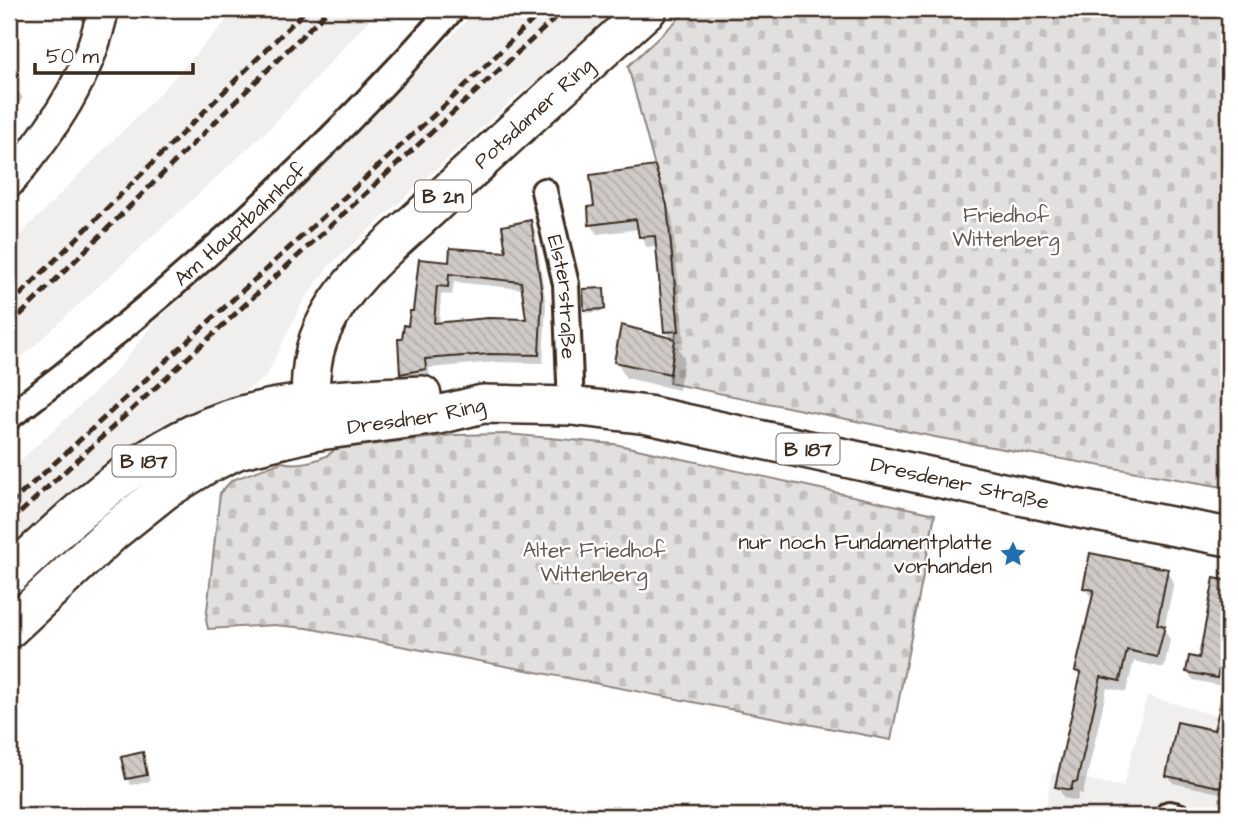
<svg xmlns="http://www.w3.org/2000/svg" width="1238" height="825" font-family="'Architects Daughter',sans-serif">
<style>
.built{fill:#f1efee}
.cemetery{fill:url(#cemetery-stones);stroke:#8e857e;stroke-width:2}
.shadow{fill:#0003;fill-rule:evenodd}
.building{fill:url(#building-back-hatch);stroke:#3b2a1e;stroke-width:2;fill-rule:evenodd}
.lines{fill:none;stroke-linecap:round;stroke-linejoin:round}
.minor-casing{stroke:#3b2a1e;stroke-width:30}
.tertiary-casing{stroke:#3b2a1e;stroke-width:35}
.primary-casing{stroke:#3b2a1e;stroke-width:42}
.minor{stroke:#fff;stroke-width:24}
.tertiary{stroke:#fff;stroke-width:30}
.primary{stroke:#fff;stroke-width:37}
.rail{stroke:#3b2a1e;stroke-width:5;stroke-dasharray:10 5;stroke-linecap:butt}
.labels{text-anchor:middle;stroke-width:5;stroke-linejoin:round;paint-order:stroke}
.shield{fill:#fff;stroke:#766a62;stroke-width:2}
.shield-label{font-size:19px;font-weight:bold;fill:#3b2a1e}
.street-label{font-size:21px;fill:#3b2a1e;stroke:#fff}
.park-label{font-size:21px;fill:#65584e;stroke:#fff}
.poi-label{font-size:21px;fill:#3b2a1e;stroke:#fff;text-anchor:end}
</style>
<defs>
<pattern id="cemetery-stones" width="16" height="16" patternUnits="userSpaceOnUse" patternTransform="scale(1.75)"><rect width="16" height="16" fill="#e2e0de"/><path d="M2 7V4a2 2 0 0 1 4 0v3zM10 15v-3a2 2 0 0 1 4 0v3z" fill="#c3c0be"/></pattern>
<pattern id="building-back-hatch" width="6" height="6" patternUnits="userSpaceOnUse" patternTransform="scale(1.75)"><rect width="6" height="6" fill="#cfcac7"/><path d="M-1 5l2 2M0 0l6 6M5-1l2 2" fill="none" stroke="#b3aeaa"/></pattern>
</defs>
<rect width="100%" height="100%" fill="#fff"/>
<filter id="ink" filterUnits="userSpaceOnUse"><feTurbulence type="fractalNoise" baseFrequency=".0143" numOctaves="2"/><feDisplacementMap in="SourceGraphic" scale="14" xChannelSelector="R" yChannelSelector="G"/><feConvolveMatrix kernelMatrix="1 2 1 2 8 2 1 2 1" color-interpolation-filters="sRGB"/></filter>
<g filter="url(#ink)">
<!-- built -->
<path class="built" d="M237 9H379L272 126 9 369V246L160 93Z
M478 9H623L577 50 519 94 327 268 302 303 266 377 243 392 159 426 111 459 9 552V471L112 376 156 321 250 238Z
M1147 696 1229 719V816H1044L1052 772 1123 787Z"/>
<!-- cemetery -->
<path class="cemetery" d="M689 9H1229V488L940 438 669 383 678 319 668 216 628 66Z
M507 434 614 444 935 514 891 740 307 628 274 625 208 629 206 620 220 493 232 480 282 462C297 466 325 461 335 449L453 435Z"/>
<!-- shadow -->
<path class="shadow" d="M9 72 15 82 12 84 23 98 9 116Z
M654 168 672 217 684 341 675 342 684 358 679 390 626 378 616 361 671 340 666 332 657 246 646 247 640 229 597 234 591 224 596 208Z
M530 222 535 230 546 304 543 363 496 362 429 368 430 378 407 382 402 373 404 340 450 264 508 254ZM454 282 524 289 528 321 439 324 441 294 452 295Z
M603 289 606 311 587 313 586 310Z
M1167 571 1174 582 1164 629 1170 640 1164 668 1134 661 1126 692 1107 688 1083 794 1079 793 1077 801 1064 798 1057 786 1081 679 1077 671 1093 600 1084 587Z
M1215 580 1229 583V795L1173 783 1168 775 1216 732 1227 687 1193 680 1188 672 1200 660Z
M142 754 150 781 131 785 128 779Z"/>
<!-- building -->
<path class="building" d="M655 166 667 205 679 331 664 332 655 236 639 237 636 219 589 225 588 207 594 206 590 175Z
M531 220 542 294 539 355 490 354 425 359 426 369 400 374 398 339H402L404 325 408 326 410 311H413L419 259 449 262 450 248 506 252 502 226ZM449 274 521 282 526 319 488 318 434 323 437 286 448 287Z
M604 288 605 309 584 310 583 289Z
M621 325 675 339 670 374 614 362Z
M1090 553 1168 569 1157 624 1165 626 1157 657 1127 650 1120 681 1101 677 1077 782H1073L1071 790 1055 787 1081 673 1075 671 1094 590 1083 588Z
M1214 578 1229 581V638H1227L1217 678 1186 672 1189 656 1199 658Z
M1223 694 1229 695V789L1166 776 1177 722 1214 730Z
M143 752 147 775 126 779 121 757Z"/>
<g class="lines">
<!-- minor casing -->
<g class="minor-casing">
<g id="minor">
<path id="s1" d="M544 191 566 284 571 406"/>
<path id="s2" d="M9 417C170 296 319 160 452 9"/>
<path d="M1169 814 1178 816"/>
</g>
</g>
<!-- tertiary casing -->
<g class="tertiary-casing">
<path id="tertiary" d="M9 182C52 130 90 76 103 9"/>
</g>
<!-- primary casing -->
<g class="primary-casing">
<g id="primary">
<path id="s3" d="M312 432C310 396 307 362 323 328 346 278 396 240 436 203 506 137 577 73 648 9"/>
<path d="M9 576C82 508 157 433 258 411 312 399 368 398 422 395"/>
<path id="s4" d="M9 629 114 531 164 491 206 465 237 450 312 432 438 415 483 404 571 406 648 415 1080 509 1229 537"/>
</g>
</g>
<!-- minor -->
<use href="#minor" class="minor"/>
<!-- tertiary -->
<use href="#tertiary" class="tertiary"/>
<!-- primary -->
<use href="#primary" class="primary"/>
<!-- rail -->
<path class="rail" d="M9 306 307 9
M9 326 329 9
M9 505 446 104 544 9
M9 523 565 9"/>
</g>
</g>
<!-- icons -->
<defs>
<g id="sight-bare" transform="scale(2.1)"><path d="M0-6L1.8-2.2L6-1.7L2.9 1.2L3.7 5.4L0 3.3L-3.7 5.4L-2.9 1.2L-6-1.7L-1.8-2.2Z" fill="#1f6fb2" stroke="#fff" stroke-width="2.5" paint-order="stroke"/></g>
</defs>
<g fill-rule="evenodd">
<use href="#sight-bare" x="1013" y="554"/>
</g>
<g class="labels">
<!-- shield labels -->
<g class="shield">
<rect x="415" y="180.5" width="56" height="31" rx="5"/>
<rect x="776.5" y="433.5" width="63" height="31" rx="5"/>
<rect x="112.5" y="445.5" width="63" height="31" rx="5"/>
</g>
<g class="shield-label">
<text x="443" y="203">B 2n</text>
<text x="808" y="456">B 187</text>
<text x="144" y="468">B 187</text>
</g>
<!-- street labels -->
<g class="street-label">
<text dy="7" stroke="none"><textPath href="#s3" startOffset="408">Potsdamer Ring</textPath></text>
<text dy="7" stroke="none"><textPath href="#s2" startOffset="301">Am Hauptbahnhof</textPath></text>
<text dy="7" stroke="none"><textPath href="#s1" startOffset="108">Elsterstraße</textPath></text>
<text dy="7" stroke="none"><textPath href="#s4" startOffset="474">Dresdner Ring</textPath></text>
<text dy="7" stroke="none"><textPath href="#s4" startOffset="1027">Dresdener Straße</textPath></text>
</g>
<!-- park labels -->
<g class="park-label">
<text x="1006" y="222">Friedhof<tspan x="1006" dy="24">Wittenberg</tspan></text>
<text x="594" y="557">Alter Friedhof<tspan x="594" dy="24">Wittenberg</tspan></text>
</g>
<!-- poi labels -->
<g class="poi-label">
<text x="992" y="549">nur noch Fundamentplatte<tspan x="992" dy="24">vorhanden</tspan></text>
</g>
</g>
<!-- margin -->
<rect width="1238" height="825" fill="none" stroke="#fff" stroke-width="35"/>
<rect x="18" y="18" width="1203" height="790" fill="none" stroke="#3b2a1e" stroke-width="2.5" filter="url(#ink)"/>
<!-- scale -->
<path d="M35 63v10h158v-10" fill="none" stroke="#3b2a1e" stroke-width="3.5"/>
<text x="46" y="63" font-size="21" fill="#3b2a1e" stroke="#ffffff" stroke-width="5" paint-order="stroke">50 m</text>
</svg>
